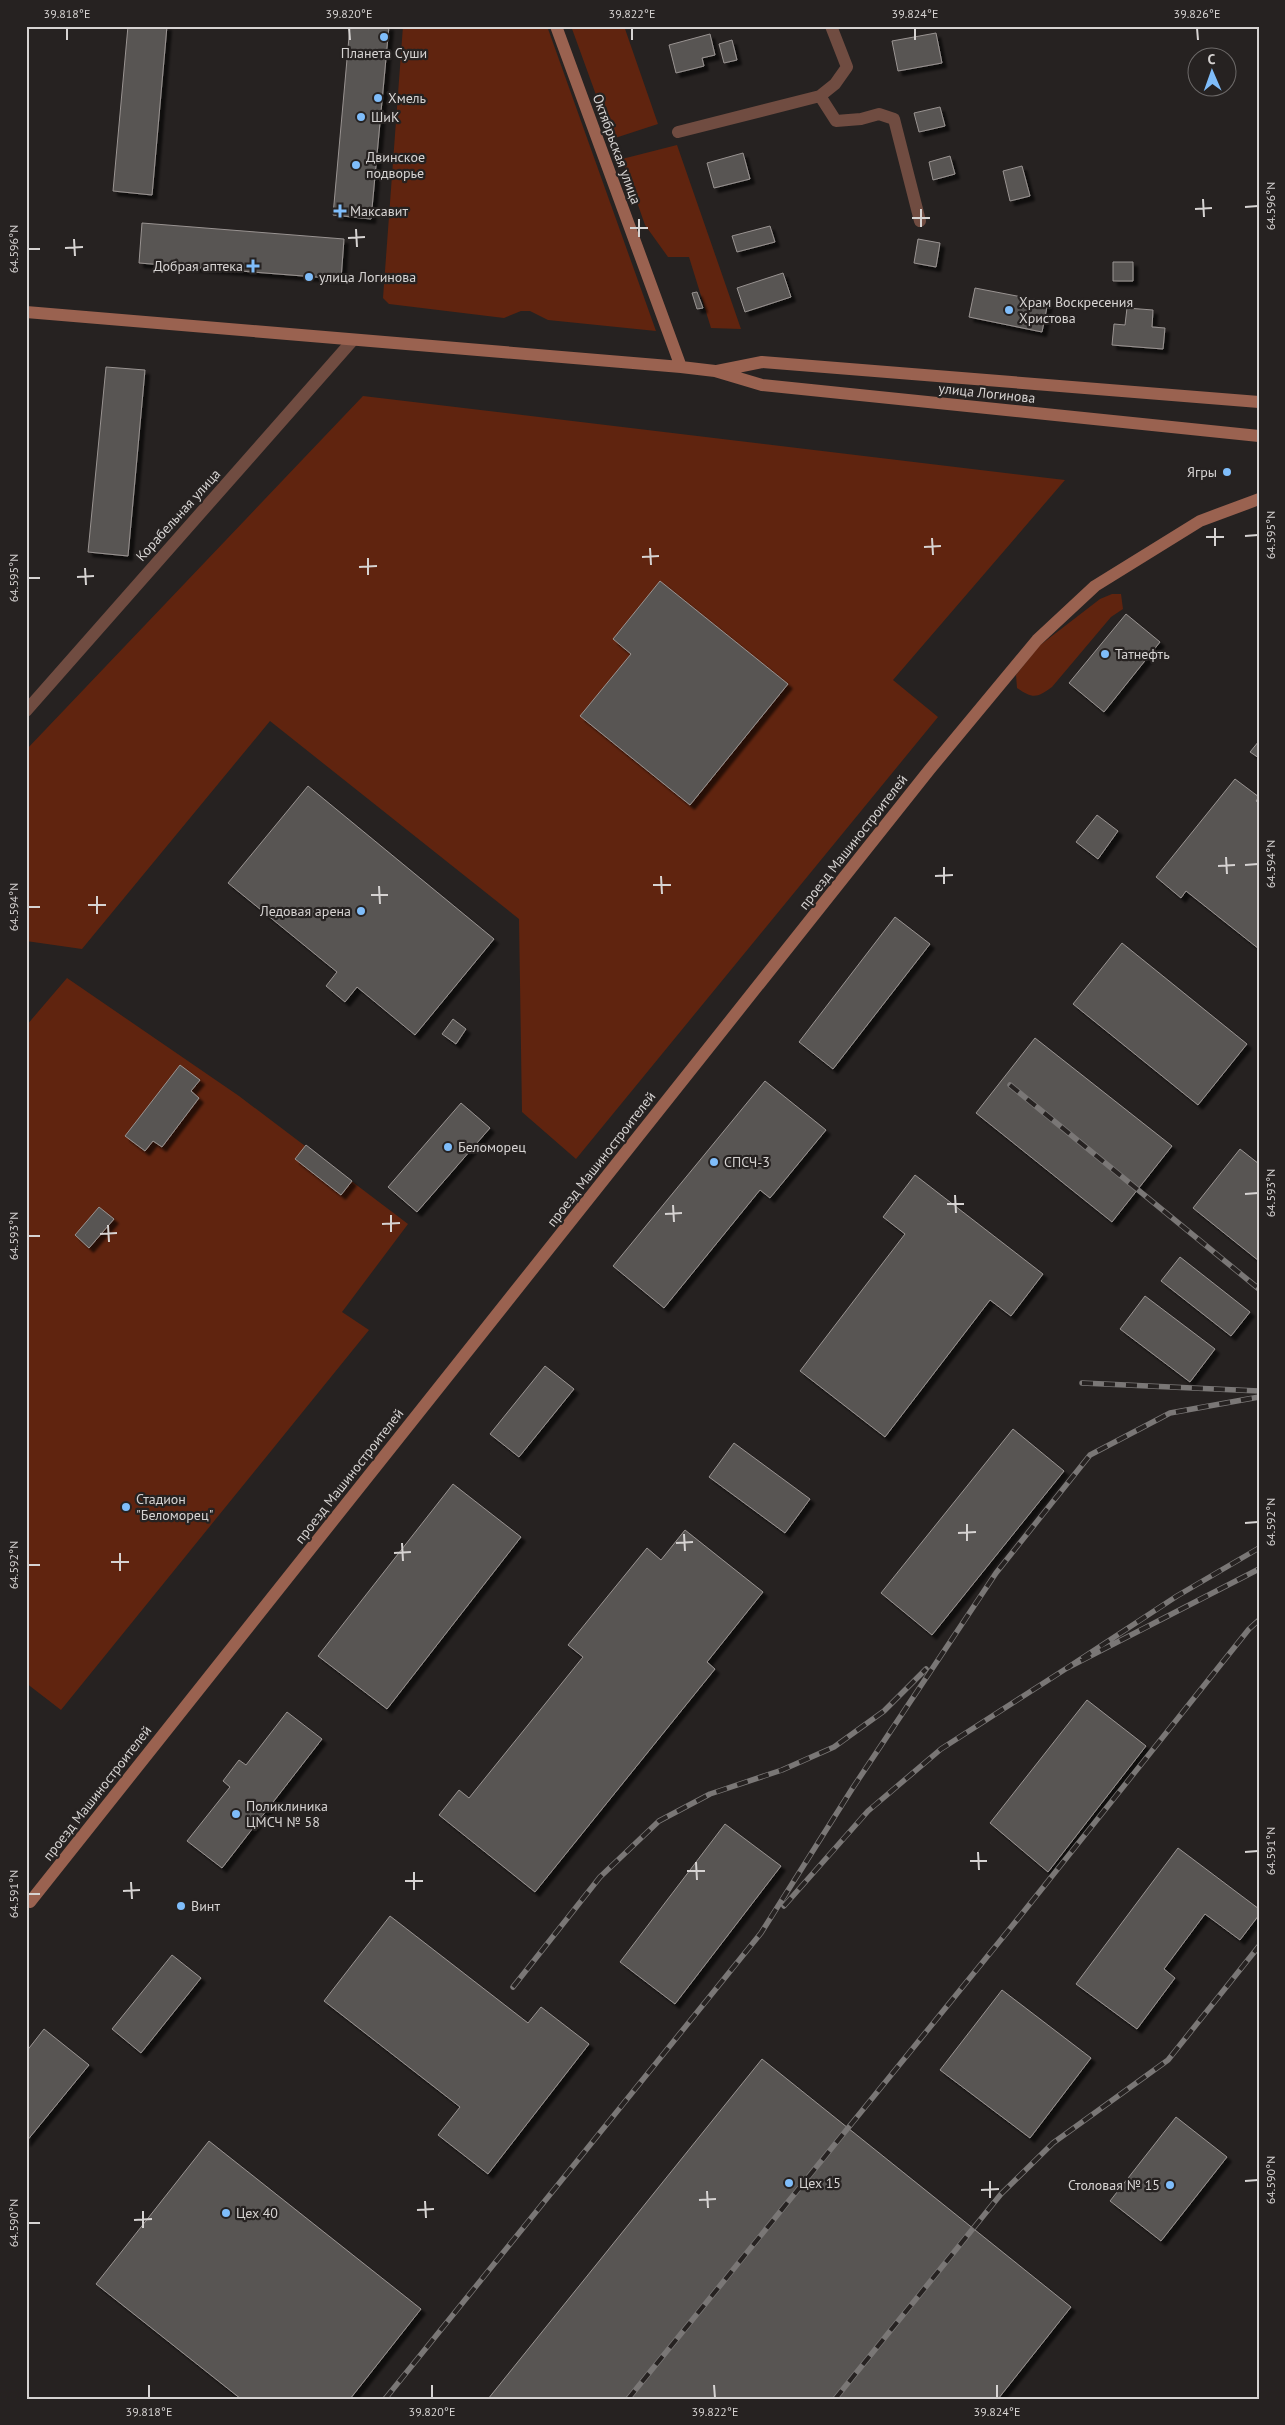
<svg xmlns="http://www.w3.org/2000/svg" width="1285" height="2425" font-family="'PT Sans',sans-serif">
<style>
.green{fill:#60240f}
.building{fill:#595452;stroke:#999492;filter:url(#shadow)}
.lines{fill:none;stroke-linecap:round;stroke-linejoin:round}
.street{stroke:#704c41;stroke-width:12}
.secondary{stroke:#9a6250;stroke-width:12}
.rail-casing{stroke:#7a7776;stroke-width:5.5}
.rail{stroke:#262221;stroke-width:4;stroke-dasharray:11;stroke-linecap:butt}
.ticks{fill:none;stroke:#d6d3d2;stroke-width:2}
.poi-dot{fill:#7fbdfa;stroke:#262221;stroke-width:2}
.labels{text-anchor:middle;stroke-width:4.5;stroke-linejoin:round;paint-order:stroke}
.poi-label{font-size:14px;fill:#d6d3d2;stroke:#262221;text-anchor:start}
.street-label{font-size:14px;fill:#d6d3d2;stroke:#262221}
.neatline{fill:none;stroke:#d6d3d2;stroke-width:2}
.ticks-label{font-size:12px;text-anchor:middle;fill:#d6d3d2}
</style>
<defs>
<filter id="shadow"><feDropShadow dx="4.5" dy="4.5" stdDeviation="1" flood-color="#0009"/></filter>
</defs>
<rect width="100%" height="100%" fill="#262221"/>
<!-- green -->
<path class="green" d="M403 26H547L656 331 548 320 530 311H521L504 318 389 304 383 298Z
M571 26H624L658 124 612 139Z
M677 145 741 329 711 328 689 257H668L645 225 622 159Z
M363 396 1065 480 893 680 938 717 576 1159 522 1112 519 919 270 721 82 949 26 941V750Z
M1112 594H1121L1123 609 1111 617 1052 687C1037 698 1033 699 1017 688L1016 675 1039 646 1100 599Z
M67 978 239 1096 408 1224 342 1312 369 1330 61 1710 26 1683V1026Z"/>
<!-- building -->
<path class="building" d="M128 26H167L152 195 113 191Z
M350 26H389L371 219 333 215Z
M936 33 942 63 898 71 892 41Z
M710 34 715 55 702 58 704 66 676 73 669 45Z
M732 40 737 60 724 63 719 44Z
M940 107 945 126 919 132 914 113Z
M743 153 750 179 714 188 707 163Z
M950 156 955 174 933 180 929 162Z
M1022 166 1030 196 1010 201 1003 171Z
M142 223 344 239 341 279 139 263Z
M770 226 775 242 737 252 732 236Z
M918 239 940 243 936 267 914 263Z
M1113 262H1133V281H1113Z
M783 273 791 297 745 312 737 288Z
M975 288 1048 302 1042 332 969 317Z
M697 292 703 308 697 309 692 293Z
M1127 308 1153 310 1152 327 1165 328 1163 349 1112 345 1114 324 1125 325Z
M106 367 145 370 128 556 88 552Z
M660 581 788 684 690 805 580 716 631 654 613 639Z
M1126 614 1160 642 1104 712 1069 683Z
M1259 741V758L1250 752Z
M1235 779 1259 797 1256 801 1259 803V949L1186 891 1181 898 1156 877Z
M308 786 494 939 415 1035 357 987 345 1002 326 986 337 972 228 883Z
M1097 815 1118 831 1098 859 1076 842Z
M895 917 930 944 833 1069 799 1042Z
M1122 943 1247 1044 1198 1105 1073 1004Z
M453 1019 466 1029 456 1044 442 1034Z
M1035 1038 1172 1146 1112 1222 976 1113Z
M180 1065 200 1080 191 1091 199 1098 162 1147 153 1141 145 1151 125 1136Z
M765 1081 826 1130 770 1198 760 1190 664 1308 613 1266Z
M461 1103 490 1128 417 1212 388 1187Z
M306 1145 352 1181 341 1195 295 1159Z
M1240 1149 1259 1164V1261L1193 1208Z
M915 1175 1043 1274 1011 1316 990 1300 885 1437 800 1371 905 1234 883 1217Z
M99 1207 114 1219 89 1248 75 1235Z
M1180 1257 1250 1312 1231 1336 1161 1281Z
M1145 1296 1215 1349 1190 1382 1120 1329Z
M545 1366 574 1389 519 1457 490 1434Z
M1013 1429 1064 1471 932 1635 881 1593Z
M734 1443 810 1499 785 1533 709 1477Z
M453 1484 521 1537 387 1709 318 1656Z
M685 1530 763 1592 707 1662 715 1669 535 1892 439 1815 459 1790 469 1798 583 1657 568 1645 647 1548 661 1560Z
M1087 1700 1146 1746 1048 1872 990 1823Z
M287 1712 322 1739 222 1868 187 1841 230 1787 223 1781 239 1760 246 1765Z
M725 1824 781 1866 675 2004 620 1962Z
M1178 1848 1259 1909V1915L1240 1940 1205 1914 1164 1969 1175 1978 1137 2029 1076 1984Z
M390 1916 528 2023 541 2007 589 2044 488 2174 438 2135 460 2107 324 2001Z
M172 1955 201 1978 141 2053 112 2029Z
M1002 1990 1091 2058 1030 2138 940 2070Z
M44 2029 89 2065 26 2142V2052Z
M762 2059 1071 2307 998 2399H488Z
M1176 2117 1227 2157 1161 2241 1110 2201Z
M209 2141 421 2309 350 2399H241L96 2284Z"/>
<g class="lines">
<!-- street -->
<path class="street" d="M820 96 835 84 847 67 831 26
M678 132 820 96 836 121 861 119 879 114 894 119 920 221
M26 711 353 340"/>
<!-- secondary -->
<path class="secondary" d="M556 26 681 367
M26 312 681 367 715 371 762 385 1259 436
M717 371 762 362 1259 402
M26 1899 30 1902 930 769 1037 640 1095 586 1200 521 1259 499"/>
<!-- rail casing -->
<g class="rail-casing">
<path id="rail" d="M1010 1085 1259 1289
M1082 1383 1259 1391
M1259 1548 1177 1596 1067 1668 1259 1569
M784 1906 868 1811 941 1749 1067 1668
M513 1987 600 1877 659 1821 710 1794 782 1770 834 1747 884 1711 926 1669
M385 2399 761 1933 852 1789 996 1573 1090 1455 1170 1413 1259 1397
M628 2399 1021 1915 1249 1629 1259 1620
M835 2399 1001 2194 1053 2143 1168 2060 1259 1946"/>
</g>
<!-- rail -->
<use href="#rail" class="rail"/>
</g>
<!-- ticks -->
<path class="ticks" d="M67 28V40M349 28 350 40M632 28V40M915 28V40M1197 28 1198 40M1203 199 1204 217M1245 207 1258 206M921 209V227M1195 209 1212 208M912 218H930M639 219V237M630 228H648M356 229 357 247M348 238 365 237M74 239 75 256M65 248 83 247M28 249H40M1215 528V546M1245 536 1258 535M1206 537H1224M932 538 933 555M924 547 941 546M650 548 651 565M642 557 659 556M368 558V575M359 567 377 566M85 568 86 585M77 577 94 576M28 578H40M1226 857 1227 874M1245 865 1258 864M1218 866 1235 865M944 867V884M661 876 662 894M935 876 953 875M653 885H671M379 886 380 904M371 895H388M97 896V914M88 905H106M28 907H40M1245 1194 1258 1193M955 1195 956 1213M947 1204H964M673 1205 674 1222M665 1214 682 1213M391 1215V1232M382 1224 400 1223M108 1225 109 1242M100 1234 117 1233M28 1236H40M1245 1523 1258 1522M967 1524V1541M958 1533 976 1532M684 1534 685 1551M402 1543 403 1561M676 1543 693 1542M120 1553V1571M394 1553 411 1552M111 1562H129M28 1565H40M978 1852 979 1870M1245 1852 1258 1851M970 1861H987M696 1862 697 1880M687 1871H705M414 1872V1890M405 1881H423M131 1882 132 1899M123 1891 140 1890M28 1894H40M990 2181V2198M1245 2181 1258 2180M981 2190 999 2189M707 2191 708 2208M699 2200 716 2199M425 2201 426 2218M417 2210 434 2209M143 2211V2228M134 2220 152 2219M28 2223H40M149 2385V2398M432 2385V2398M714 2385 715 2398M997 2385V2398"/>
<!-- markers -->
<g class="poi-dot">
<circle cx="384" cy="37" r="5"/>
<circle cx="378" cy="98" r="5"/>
<circle cx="361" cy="117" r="5"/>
<circle cx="356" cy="165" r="5"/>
<path d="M337.5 203.5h5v5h5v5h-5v5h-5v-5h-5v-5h5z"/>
<path d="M250.5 258.5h5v5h5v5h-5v5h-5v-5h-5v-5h5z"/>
<circle cx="309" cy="277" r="5"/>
<circle cx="1009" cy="310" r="5"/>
<circle cx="1227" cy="472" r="5"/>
<circle cx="1105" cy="654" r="5"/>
<circle cx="361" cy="911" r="5"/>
<circle cx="448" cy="1147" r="5"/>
<circle cx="714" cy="1162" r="5"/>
<circle cx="126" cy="1507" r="5"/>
<circle cx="236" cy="1814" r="5"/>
<circle cx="181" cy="1906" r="5"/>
<circle cx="789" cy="2183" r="5"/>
<circle cx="1170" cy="2185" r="5"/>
<circle cx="226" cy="2213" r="5"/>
</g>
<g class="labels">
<!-- poi labels -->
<g class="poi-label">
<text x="384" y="58" text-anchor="middle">Планета Суши</text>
<text x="388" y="103">Хмель</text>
<text x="371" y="122">ШиК</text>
<text x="366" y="162">Двинское<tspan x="366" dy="16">подворье</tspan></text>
<text x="350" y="216">Максавит</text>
<text x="243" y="271" text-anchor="end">Добрая аптека</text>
<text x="319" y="282">улица Логинова</text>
<text x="1019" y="307">Храм Воскресения<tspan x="1019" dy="16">Христова</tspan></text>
<text x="1217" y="477" text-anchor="end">Ягры</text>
<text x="1115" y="659">Татнефть</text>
<text x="351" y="916" text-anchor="end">Ледовая арена</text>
<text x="458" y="1152">Беломорец</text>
<text x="724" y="1167">СПСЧ-3</text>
<text x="136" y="1504">Стадион<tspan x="136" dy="16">"Беломорец"</tspan></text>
<text x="246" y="1811">Поликлиника<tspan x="246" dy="16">ЦМСЧ № 58</tspan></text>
<text x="191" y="1911">Винт</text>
<text x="799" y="2188">Цех 15</text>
<text x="1160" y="2190" text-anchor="end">Столовая № 15</text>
<text x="236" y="2218">Цех 40</text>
</g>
<!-- street labels -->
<g class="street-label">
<text transform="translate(617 149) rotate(70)" y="5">Октябрьская улица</text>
<text transform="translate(987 393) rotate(6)" y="5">улица Логинова</text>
<text transform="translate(178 515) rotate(-48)" y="5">Корабельная улица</text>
<text transform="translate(853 842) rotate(-52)" y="5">проезд Машиностроителей</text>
<text transform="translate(601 1159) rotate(-52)" y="5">проезд Машиностроителей</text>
<text transform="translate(349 1476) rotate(-52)" y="5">проезд Машиностроителей</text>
<text transform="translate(97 1793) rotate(-52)" y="5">проезд Машиностроителей</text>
</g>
</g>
<!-- border -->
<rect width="1285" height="2425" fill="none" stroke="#262221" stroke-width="55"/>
<!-- north arrow -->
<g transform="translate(1212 72) rotate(358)"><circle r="24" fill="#262221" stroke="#6c6968"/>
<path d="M0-4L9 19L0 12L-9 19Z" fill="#7fbdfa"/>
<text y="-8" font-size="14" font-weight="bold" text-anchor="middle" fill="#d6d3d2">С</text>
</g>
<rect x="28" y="28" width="1230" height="2370" class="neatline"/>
<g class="ticks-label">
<text x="67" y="18">39.818°E</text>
<text x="349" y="18">39.820°E</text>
<text x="632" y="18">39.822°E</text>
<text x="915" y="18">39.824°E</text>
<text x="1197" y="18">39.826°E</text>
<text transform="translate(1271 206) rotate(-90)" y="4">64.596°N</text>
<text transform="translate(14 249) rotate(-90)" y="4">64.596°N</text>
<text transform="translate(1271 535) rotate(-90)" y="4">64.595°N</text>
<text transform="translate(14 578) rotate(-90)" y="4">64.595°N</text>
<text transform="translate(1271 864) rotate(-90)" y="4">64.594°N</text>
<text transform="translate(14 907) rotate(-90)" y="4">64.594°N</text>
<text transform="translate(1271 1193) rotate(-90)" y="4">64.593°N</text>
<text transform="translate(14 1236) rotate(-90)" y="4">64.593°N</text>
<text transform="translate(1271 1522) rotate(-90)" y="4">64.592°N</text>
<text transform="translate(14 1565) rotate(-90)" y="4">64.592°N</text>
<text transform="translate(1271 1851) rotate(-90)" y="4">64.591°N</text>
<text transform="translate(14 1894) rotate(-90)" y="4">64.591°N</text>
<text transform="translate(1271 2180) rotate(-90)" y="4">64.590°N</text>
<text transform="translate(14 2223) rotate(-90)" y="4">64.590°N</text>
<text x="149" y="2416">39.818°E</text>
<text x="432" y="2416">39.820°E</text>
<text x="715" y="2416">39.822°E</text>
<text x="997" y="2416">39.824°E</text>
</g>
</svg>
